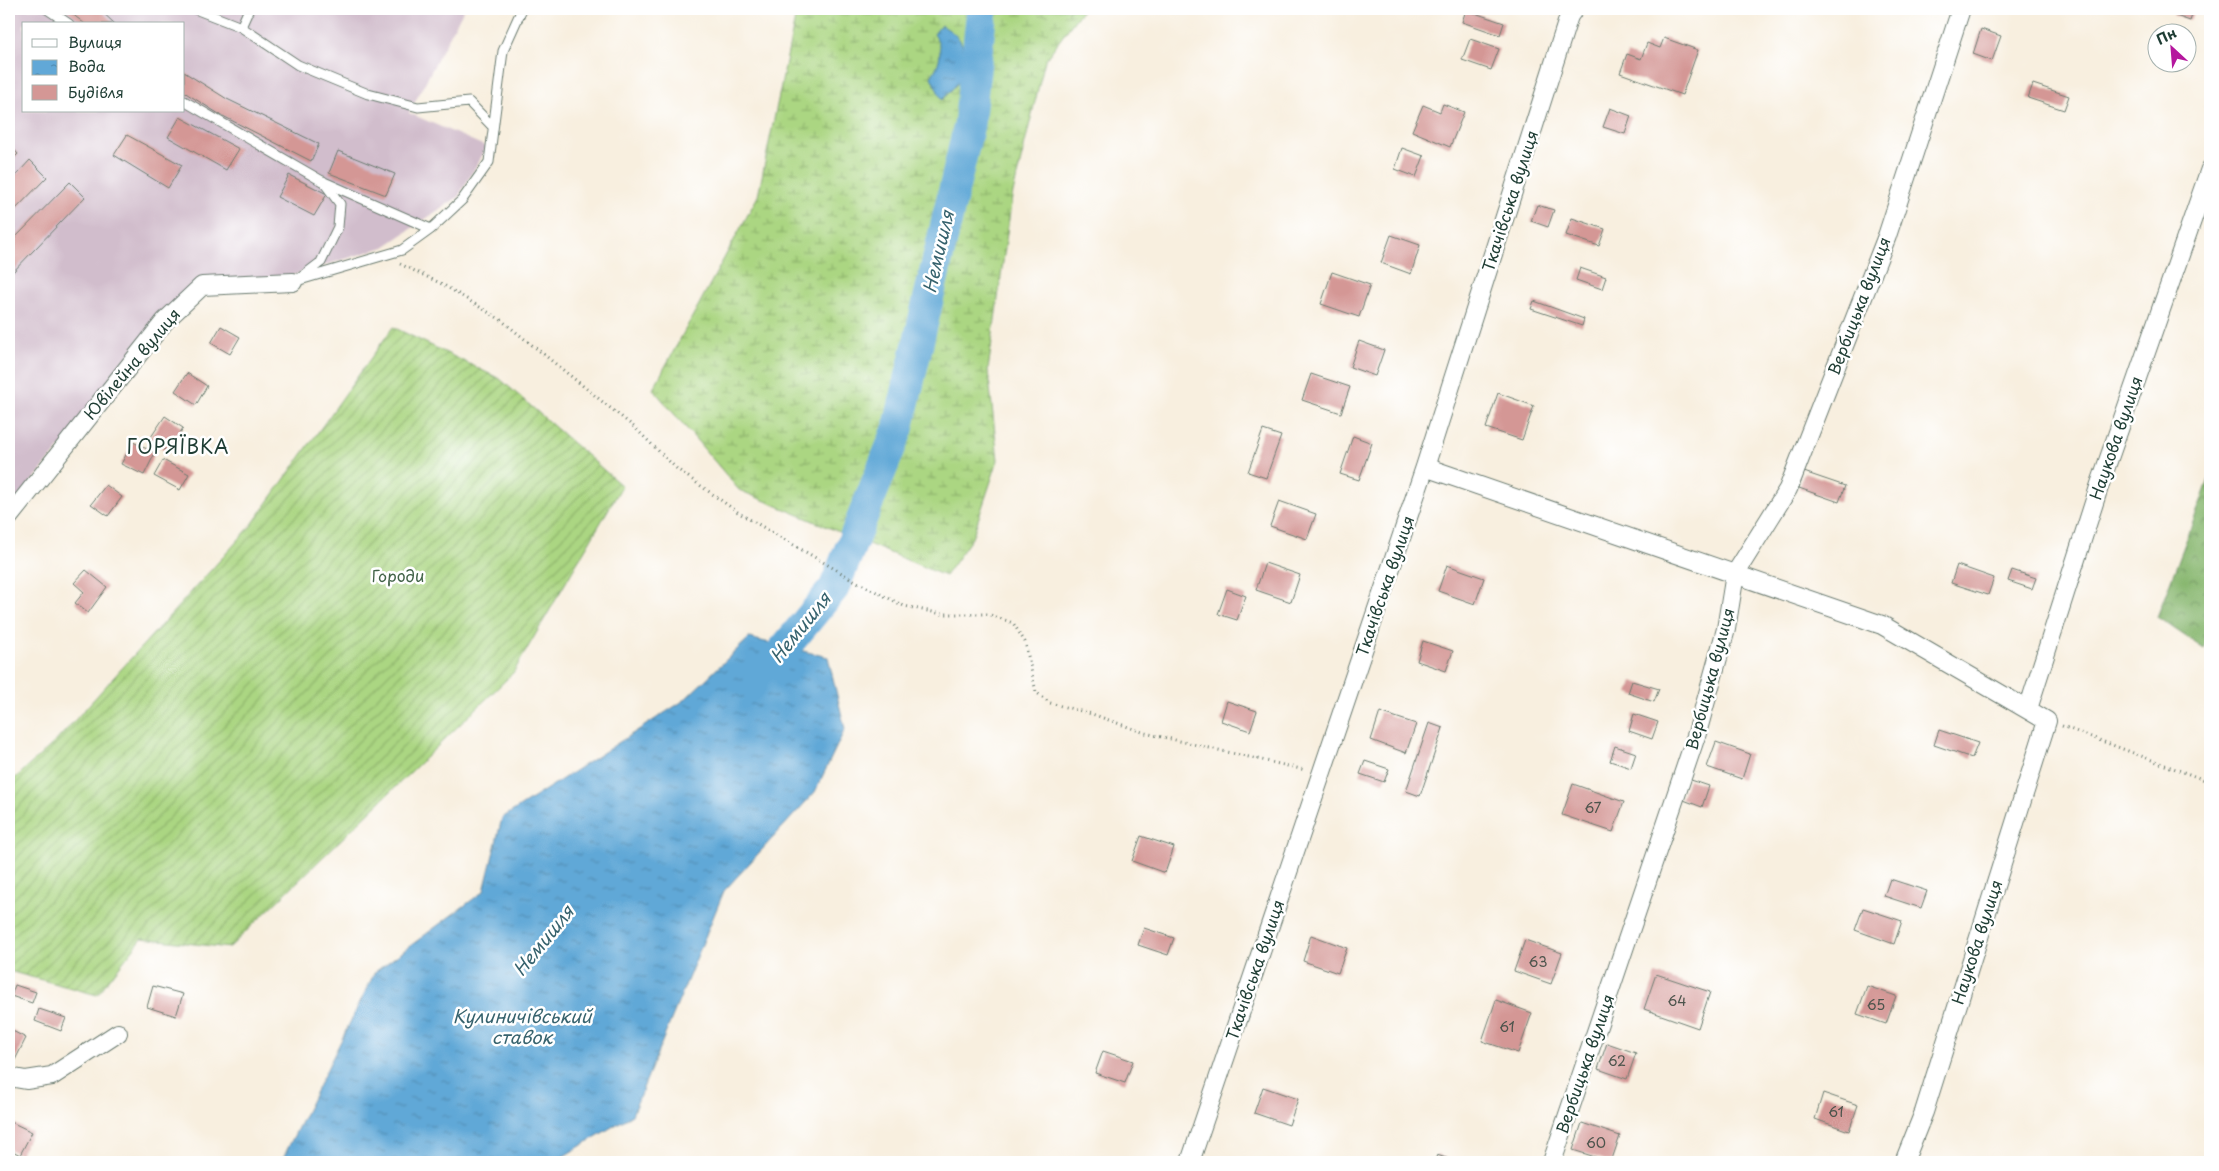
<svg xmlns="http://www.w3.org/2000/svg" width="2219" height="1171" font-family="'Playpen Sans',sans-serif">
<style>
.industrial{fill:#d1bdcc;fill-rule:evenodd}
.forest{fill:url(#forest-crowns);stroke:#547a52}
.wetland{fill:url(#wetland-marsh);stroke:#658a5b}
.garden{fill:url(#garden-furrows);stroke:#658a5b}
.water{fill:url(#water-ripples);stroke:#407286}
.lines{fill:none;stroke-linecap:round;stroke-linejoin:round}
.river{stroke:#61a8d7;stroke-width:31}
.building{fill:#d49795}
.service-casing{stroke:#6b7b70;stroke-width:11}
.minor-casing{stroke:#6b7b70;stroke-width:20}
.path{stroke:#6b7b70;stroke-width:3;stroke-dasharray:1 4;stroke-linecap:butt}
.service{stroke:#fff;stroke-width:9}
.minor{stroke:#fff;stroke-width:18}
.labels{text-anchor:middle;stroke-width:5;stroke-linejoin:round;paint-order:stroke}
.number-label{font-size:14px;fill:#4c544c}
.street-label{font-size:16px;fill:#1f3d34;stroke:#fff}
.park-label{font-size:16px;fill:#426348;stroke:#fff}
.water-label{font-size:18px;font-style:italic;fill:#36626d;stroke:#fff}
.quarter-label{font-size:19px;letter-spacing:1px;fill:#1f3d34;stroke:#fff}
</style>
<defs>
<pattern id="forest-crowns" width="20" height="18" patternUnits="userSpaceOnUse" patternTransform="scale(1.25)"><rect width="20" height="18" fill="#88b770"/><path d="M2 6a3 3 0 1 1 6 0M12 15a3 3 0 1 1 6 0" fill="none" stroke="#6f965d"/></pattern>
<pattern id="wetland-marsh" width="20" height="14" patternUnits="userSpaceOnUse" patternTransform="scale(1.25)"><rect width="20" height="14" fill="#abd682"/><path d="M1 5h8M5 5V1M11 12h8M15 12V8" fill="none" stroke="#8baf6b"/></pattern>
<pattern id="garden-furrows" width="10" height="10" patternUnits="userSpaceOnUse" patternTransform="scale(1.25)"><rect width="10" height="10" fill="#abd682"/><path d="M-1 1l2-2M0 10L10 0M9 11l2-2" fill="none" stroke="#8baf6b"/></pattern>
<pattern id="water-ripples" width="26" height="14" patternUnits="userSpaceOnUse" patternTransform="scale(1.25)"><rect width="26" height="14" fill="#61a8d7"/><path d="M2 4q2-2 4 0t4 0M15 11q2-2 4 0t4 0" fill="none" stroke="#4f8aaf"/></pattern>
</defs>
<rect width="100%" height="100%" fill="#fff"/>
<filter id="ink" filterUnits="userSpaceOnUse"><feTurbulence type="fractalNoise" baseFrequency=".02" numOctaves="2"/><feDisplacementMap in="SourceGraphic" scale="10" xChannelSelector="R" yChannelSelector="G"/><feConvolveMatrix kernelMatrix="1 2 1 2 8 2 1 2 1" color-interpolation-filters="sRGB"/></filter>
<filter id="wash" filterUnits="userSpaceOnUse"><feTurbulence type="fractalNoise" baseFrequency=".0096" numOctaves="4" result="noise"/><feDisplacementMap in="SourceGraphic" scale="20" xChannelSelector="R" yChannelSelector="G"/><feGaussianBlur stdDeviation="1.12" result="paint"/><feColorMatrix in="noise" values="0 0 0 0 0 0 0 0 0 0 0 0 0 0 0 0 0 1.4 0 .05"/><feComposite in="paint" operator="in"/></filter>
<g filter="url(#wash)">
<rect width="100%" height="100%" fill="#f8efdf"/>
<!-- industrial -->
<path class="industrial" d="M9 9H464L409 113 487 147 458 197 384 247 290 276 197 282 9 509ZM24 24H184V111H24Z"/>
<!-- forest -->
<path class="forest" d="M2210 477V633L2204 649 2157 617Z"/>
<!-- wetland -->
<path class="wetland" d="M797 9H1083L1045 60 1012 197 988 370 998 460 972 538 945 576 739 490 653 389 758 196Z"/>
<!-- garden -->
<path class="garden" d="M393 327 500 379 622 486 513 673 229 948 142 938 97 995 9 971V784L57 740 251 526Z"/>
<!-- water -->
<path class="water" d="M941 25C966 39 963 46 967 73L942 100 931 77C940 63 944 49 934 34Z
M749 638 828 657 845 729 815 792 724 891 632 1115 554 1162H281L375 972 484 891 502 818 683 701Z"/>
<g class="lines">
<!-- river -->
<path class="river" d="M759 679 834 588 898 429 969 125 982 9"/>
</g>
<g id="blocks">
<!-- building -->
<path class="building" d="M66 9H99L115 24H85Z
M2176 9H2194L2190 21 2173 15Z
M1466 10 1504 23 1500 35 1462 22Z
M1981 29 2001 36 1992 61 1973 54Z
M1664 38 1698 50 1682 95 1620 73 1627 54 1641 59 1647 43 1660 48Z
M1470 39 1499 49 1491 70 1462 60Z
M184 72 227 99 319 144 311 161 219 114 184 92Z
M2033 84 2069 96 2064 110 2028 98Z
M1443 104 1464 112 1450 147 1412 131 1423 105 1440 112Z
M1610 108 1631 116 1625 134 1603 127Z
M180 117 239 149 226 170 168 137Z
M127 135 182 165 168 188 114 155Z
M9 144 18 154 9 163Z
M1402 148 1424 156 1416 177 1395 169Z
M338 151 395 174 386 195 329 173Z
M30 160 47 177 9 216V183Z
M289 175 327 194 314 216 277 197Z
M70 182 85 197 9 276V244Z
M1537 205 1554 210 1548 227 1531 221Z
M1572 218 1605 229 1599 246 1566 235Z
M1391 235 1420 245 1411 274 1381 263Z
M1580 268 1606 277 1602 289 1576 280Z
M1332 272 1370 285 1359 317 1321 304Z
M1534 301 1584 319 1582 326 1531 309Z
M221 326 240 337 230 354 211 343Z
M1359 341 1384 350 1375 376 1350 367Z
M187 373 207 386 196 405 175 391Z
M1311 374 1350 387 1341 413 1302 400Z
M1498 393 1534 406 1522 440 1486 428Z
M165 416 183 428 168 452 149 440Z
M1263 430 1281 436 1266 478 1248 472Z
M1353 436 1372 443 1359 480 1340 474Z
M133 442 155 453 144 475 121 464Z
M163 460 189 474 180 490 154 476Z
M1804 472 1845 486 1839 502 1799 488Z
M106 485 122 497 108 516 91 504Z
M1279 501 1316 514 1307 539 1270 526Z
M1265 563 1300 575 1291 602 1256 590Z
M1447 565 1484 578 1475 604 1438 591Z
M1957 565 1994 578 1988 595 1951 583Z
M86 570 107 587 88 613 75 603 84 592 74 583Z
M2012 570 2036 578 2032 589 2008 581Z
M1227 589 1246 596 1237 620 1218 614Z
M1423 641 1453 651 1446 671 1417 661Z
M1632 681 1659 689 1654 702 1628 693Z
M1227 701 1257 711 1250 731 1221 721Z
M1380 712 1416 724 1406 753 1371 740Z
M1634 714 1658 722 1652 739 1629 731Z
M1429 723 1443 728 1420 796 1406 791Z
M1939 730 1978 743 1972 758 1934 745Z
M1716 742 1750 754 1742 779 1707 767Z
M1615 746 1636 753 1631 768 1610 761Z
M1365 761 1389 769 1384 782 1360 774Z
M1688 779 1709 786 1702 807 1681 799Z
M1573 784 1624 802 1613 832 1562 815Z
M1141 836 1174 847 1165 873 1132 861Z
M1890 879 1927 891 1921 908 1884 896Z
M1863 908 1902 921 1894 944 1855 930Z
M1144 928 1174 938 1168 955 1138 945Z
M1311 935 1347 948 1338 973 1303 961Z
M1525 940 1562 953 1551 984 1514 971Z
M1656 974 1710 992 1698 1028 1644 1009Z
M15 985 36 992 32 1003 11 996Z
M153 986 183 994 176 1016 147 1007Z
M1867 986 1896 996 1886 1024 1857 1014Z
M1496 1000 1532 1013 1518 1053 1482 1041Z
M39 1009 66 1018 61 1031 35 1021Z
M9 1029 26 1038 15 1060 9 1057Z
M1607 1043 1636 1053 1627 1079 1598 1069Z
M1103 1051 1133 1061 1125 1083 1095 1073Z
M1263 1087 1298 1099 1289 1125 1254 1113Z
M1823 1093 1858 1105 1849 1131 1815 1119Z
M9 1121 32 1132 20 1155 9 1149Z
M1582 1123 1620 1136 1611 1162 1573 1150Z
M1437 1155 1458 1162H1434Z"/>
</g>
</g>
<g filter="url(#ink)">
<use href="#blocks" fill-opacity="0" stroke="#6b7b70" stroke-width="1"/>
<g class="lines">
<!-- service casing -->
<g class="service-casing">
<path id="service" d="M47 9 69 24
M195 9 241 27 298 65 368 94 418 107 469 102 493 127
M241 27 249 9
M184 101 322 181 431 229
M300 278 321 262 338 227 340 204 323 181
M293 282 402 250 431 229 462 200 489 162 503 51 522 9"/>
</g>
<!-- minor casing -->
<g class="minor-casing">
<path id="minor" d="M1425 467 1882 625 2047 721 1924 1112 1904 1162
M9 517 165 321 202 286 293 282
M2028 709 2100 484 2210 169
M9 1077 26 1080 52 1076 118 1033
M1190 1162 1425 467 1569 16 1574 9
M1552 1162 1697 733 1726 629 1735 574 1788 489 1887 236 1961 9"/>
</g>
<!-- path -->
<path class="path" d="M400 264 442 284 501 320 634 427 677 469 739 513 857 582 904 606 942 614H988L1013 623 1025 642 1036 692 1050 703 1092 714 1145 733 1305 770
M2062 726 2210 782"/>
<!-- service -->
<use href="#service" class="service"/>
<!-- minor -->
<use href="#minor" class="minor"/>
</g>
</g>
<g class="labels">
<!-- number labels -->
<g class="number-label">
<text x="1593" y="813">67</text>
<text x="1538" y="967">63</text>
<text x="1677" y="1006">64</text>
<text x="1876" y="1010">65</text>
<text x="1507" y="1032">61</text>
<text x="1617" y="1066">62</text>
<text x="1836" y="1117">61</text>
<text x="1596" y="1148">60</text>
</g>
<!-- street labels -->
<g class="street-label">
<text transform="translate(1510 201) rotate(-72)" y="6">Ткачівська вулиця</text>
<text transform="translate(1859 306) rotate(-69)" y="6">Вербицька вулиця</text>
<text transform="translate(132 364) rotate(-50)" y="6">Ювілейна вулиця</text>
<text transform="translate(2116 438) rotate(-71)" y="6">Наукова вулиця</text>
<text transform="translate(1385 586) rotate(-71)" y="6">Ткачівська вулиця</text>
<text transform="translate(1710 679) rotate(-75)" y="6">Вербицька вулиця</text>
<text transform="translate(1977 942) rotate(-72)" y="6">Наукова вулиця</text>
<text transform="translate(1255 970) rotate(-71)" y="6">Ткачівська вулиця</text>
<text transform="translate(1585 1064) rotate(-71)" y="6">Вербицька вулиця</text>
</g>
<!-- park labels -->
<g class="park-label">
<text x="398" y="582">Городи</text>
</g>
<!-- water labels -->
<g class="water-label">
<text transform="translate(939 252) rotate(-77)" y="6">Немишля</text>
<text transform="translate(801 628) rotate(-51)" y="6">Немишля</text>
<text transform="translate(544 941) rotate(-51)" y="6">Немишля</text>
<text x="522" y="1023">Кулиничівський<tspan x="522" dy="21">ставок</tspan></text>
</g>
<!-- quarter labels -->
<g class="quarter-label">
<text x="178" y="454">ГОРЯЇВКА</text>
</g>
</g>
<!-- margin -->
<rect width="2219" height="1171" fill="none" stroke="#fff" stroke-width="30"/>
<!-- legend -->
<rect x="22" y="22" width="162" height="90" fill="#ffffff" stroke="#a5b1ae"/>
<rect x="32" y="39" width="25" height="8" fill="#ffffff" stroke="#a5b1ae"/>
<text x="68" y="48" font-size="15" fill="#1f3d34">Вулиця</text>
<rect x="32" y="60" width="25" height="15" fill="url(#water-ripples)" stroke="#a5b1ae"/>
<text x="68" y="72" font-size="15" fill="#1f3d34">Вода</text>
<rect x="32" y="85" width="25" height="15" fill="#d49795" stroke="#a5b1ae"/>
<text x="68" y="98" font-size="15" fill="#1f3d34">Будівля</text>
<!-- north arrow -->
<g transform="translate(2172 48) rotate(334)"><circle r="24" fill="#ffffff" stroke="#a5b1ae"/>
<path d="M0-4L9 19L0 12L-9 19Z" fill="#b5179e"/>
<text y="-8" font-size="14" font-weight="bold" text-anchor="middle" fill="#1f3d34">Пн</text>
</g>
</svg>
